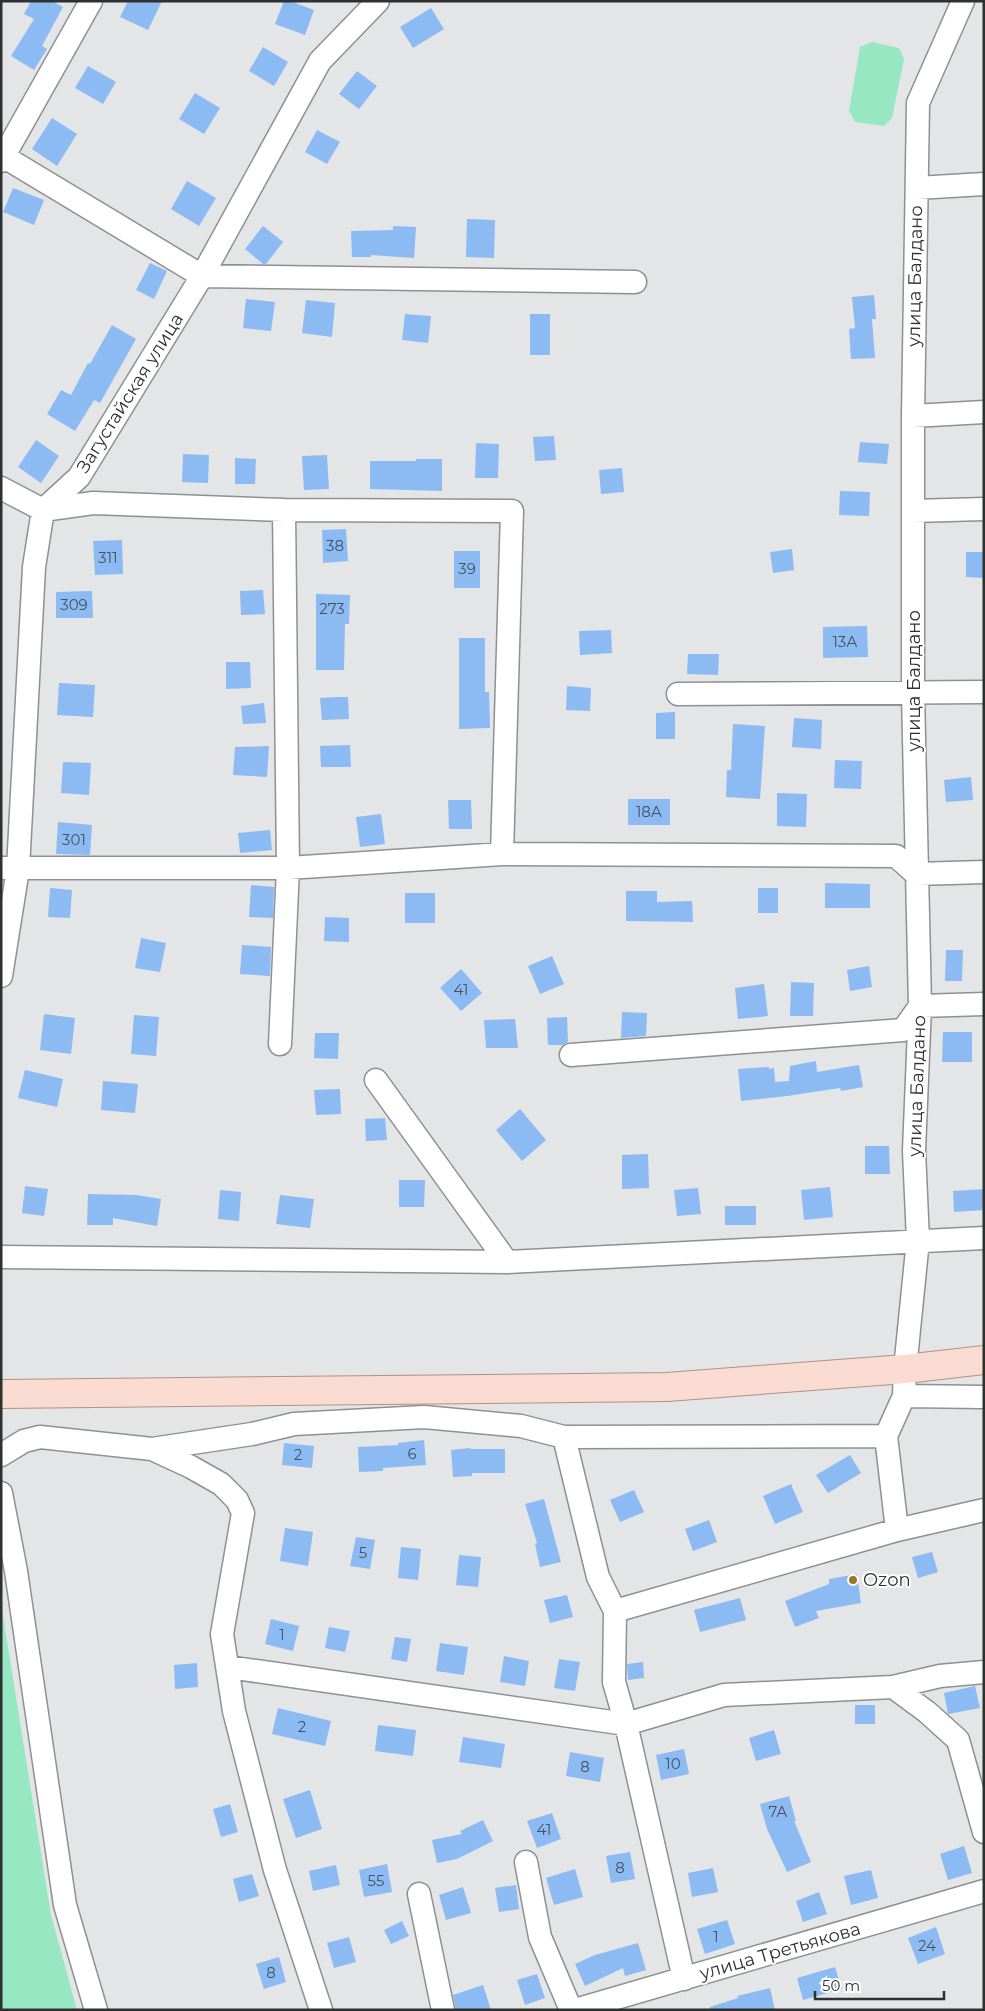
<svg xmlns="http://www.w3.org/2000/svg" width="985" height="2011" font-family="Montserrat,sans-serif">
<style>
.green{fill:#97e7c2}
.building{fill:#8cbaf2}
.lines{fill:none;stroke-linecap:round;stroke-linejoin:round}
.minor-casing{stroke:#8f9091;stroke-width:25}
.major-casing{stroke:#b19085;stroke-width:30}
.minor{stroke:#fff;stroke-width:22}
.major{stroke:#fadbd1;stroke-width:28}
.poi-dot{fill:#997922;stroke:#fff;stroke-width:2}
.labels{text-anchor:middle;stroke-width:4;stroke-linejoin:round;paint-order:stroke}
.number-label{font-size:15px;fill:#465260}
.street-label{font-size:18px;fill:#2f3030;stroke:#fff}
.poi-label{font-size:18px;fill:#2f3030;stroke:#fff;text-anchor:start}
</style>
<rect width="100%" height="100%" fill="#e4e5e6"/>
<!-- green -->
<path class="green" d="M872 42 899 48 904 59 892 118 884 126 855 122 849 111 860 47Z
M1 1603 51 1915 77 2010H1Z"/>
<!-- building -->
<path class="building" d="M31 1H52L63 7 42 46 47 49 34 70 11 56 34 19 24 14Z
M128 1H162L148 30 120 17Z
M284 1H290L314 10 305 35 275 24Z
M431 8 444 29 413 48 400 27Z
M263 47 288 62 274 86 249 71Z
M88 66 116 82 103 104 75 88Z
M357 71 377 86 359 109 339 94Z
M195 93 220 108 204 134 179 119Z
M52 118 77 134 57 166 32 149Z
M317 130 340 142 327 164 305 152Z
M187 181 216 198 199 226 171 209Z
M13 188 44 200 34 225 3 212Z
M467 219 495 220 494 258 466 257Z
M263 226 283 242 266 264H263L245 249Z
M393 226 416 227 414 258 371 255V257H352L351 231 393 230Z
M150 263 167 271 154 299 136 290Z
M874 295 876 319H872L875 358 851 359 849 329 855 328 852 297Z
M246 299 275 302 271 331 243 328Z
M306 300 335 303 332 337 302 333Z
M405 314 431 316 428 343 402 340Z
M530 314H550V355H530Z
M112 325 136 339 100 403 94 400 75 431 47 414 61 390 71 395 88 363 90 364Z
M554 436 556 460 535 461 533 437Z
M36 440 59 456 41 483 18 467Z
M860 442 889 444 887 464 858 462Z
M476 443 499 444 498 478H475Z
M183 454 209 455 208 483 182 482Z
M327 455 329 489 304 490 302 456Z
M235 458 256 459 255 484H235Z
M416 459H442V491L370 489V461H416Z
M622 468 624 492 601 494 599 470Z
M840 491 870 492 869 516 839 515Z
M346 529 348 561 323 563 322 530Z
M122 540 123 574 95 575 93 541Z
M792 549 794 570 773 573 770 552Z
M454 551H480V588H454Z
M966 552H984V578L966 577Z
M263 590 265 614 241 615 240 591Z
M92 591 93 618H56V592Z
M316 594 350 595 349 624H345L344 670H316Z
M867 626 868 657 823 658V627Z
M611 630 612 653 580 655 579 631Z
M459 638H485V692H489L490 728 459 729Z
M688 654H719L718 675 687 674Z
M226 662H250L251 688 226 689Z
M59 683 95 685 93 717 57 715Z
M567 686 591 688 590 711 566 710Z
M337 697H348L349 719 322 720 320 698Z
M264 703 266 723 243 724 241 706Z
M675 712V739H656V713Z
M794 718 822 720 821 749 792 747Z
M733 724 765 726 760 799 726 797 727 770H731Z
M350 745 351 767H321L320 746Z
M269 746 267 777 233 775 235 747Z
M835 760 862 761 861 789 834 788Z
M63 762 91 763 89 795 61 793Z
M971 777 973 800 946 802 944 780Z
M777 793 807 794 806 827 777 826Z
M628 799H670V825H628Z
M448 800H471L472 829H449Z
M381 814 385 844 360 847 356 817Z
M58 822 92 825 90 855 56 854Z
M270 830 272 850 240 853 238 833Z
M825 883 870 884V908H825Z
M251 885 274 887 273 918 249 917Z
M50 888 72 890 70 918 48 917Z
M758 888H778V913H758Z
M626 891H657V902L692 901 693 922 626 921Z
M405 893H435V923H405Z
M325 917 349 918V942L324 941Z
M141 938 166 943 160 972 135 968Z
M242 945 271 947 270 976 240 974Z
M946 950H963L962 981H945Z
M552 956 564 984 540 994 528 966Z
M869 966 872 987 850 991 847 970Z
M461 969 482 993 461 1011 440 988Z
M791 982 814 983 813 1016H790Z
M764 984 768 1016 738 1019 735 988Z
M622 1012 647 1013 646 1036 621 1038Z
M44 1014 75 1018 71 1054 40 1050Z
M134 1015 159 1017 156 1056 131 1054Z
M567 1017 568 1042 563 1045H548L547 1018Z
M515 1019 518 1048H486L484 1020Z
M943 1032H972V1062H942Z
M315 1033H339L338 1059 314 1058Z
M816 1061 817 1072 859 1065 863 1087 841 1091 840 1088 787 1096 741 1101 738 1069 769 1067V1069L774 1068 775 1082 789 1081 790 1066Z
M25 1070 63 1079 57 1107 18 1098Z
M103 1081 138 1084 135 1113 101 1110Z
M340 1089 341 1114 316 1115 314 1090Z
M520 1109 546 1140 522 1161 496 1130Z
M385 1118 387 1140 366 1141 365 1119Z
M865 1146H889L890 1174H865Z
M648 1154 649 1188 622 1189V1155Z
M399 1180H425L424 1207H399Z
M25 1186 48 1189 44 1216 22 1213Z
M830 1187 833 1217 804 1220 801 1190Z
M698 1188 701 1214 677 1216 674 1190Z
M984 1189V1210L954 1212 953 1191Z
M220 1190 241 1192 239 1221 218 1219Z
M88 1194 136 1195 161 1199 157 1226 113 1218V1225H87Z
M280 1195 314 1199 310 1228 276 1224Z
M725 1206H756V1225H725Z
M424 1440 426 1465 383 1468V1471L359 1472 358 1447 398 1445V1443Z
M284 1443 314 1446 312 1468 282 1465Z
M470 1448V1449H505V1473H472V1476L453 1477 451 1450Z
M850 1455 861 1473 828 1493 816 1475Z
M791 1484 803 1512 775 1524 763 1496Z
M634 1490 644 1512 620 1522 610 1500Z
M544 1499 561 1562 540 1567 535 1544 537 1543 525 1504Z
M709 1520 717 1542 693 1551 685 1529Z
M285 1528 313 1532 308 1566 280 1561Z
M356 1537 375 1540 370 1569 350 1566Z
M401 1547 421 1549 418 1580 398 1578Z
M932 1552 938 1572 918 1578 912 1557Z
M459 1555 481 1557 478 1587 456 1585Z
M857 1574 861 1603 816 1611 819 1618 795 1627 785 1601 829 1584V1579Z
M567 1595 573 1617 550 1623 544 1600Z
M740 1598 746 1620 700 1632 694 1610Z
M271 1619 299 1626 293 1651 265 1644Z
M329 1627 350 1631 345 1652 325 1648Z
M395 1637 411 1639 407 1662 391 1659Z
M440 1643 468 1647 464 1675 436 1671Z
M504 1656 529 1661 525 1686 500 1682Z
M559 1659 580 1662 575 1691 554 1688Z
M643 1662 644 1678 628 1680 627 1664Z
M197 1663 198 1687 175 1689 174 1665Z
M975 1686 980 1708 948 1714 944 1693Z
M855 1705H875V1724H855Z
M278 1708 331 1721 325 1746 272 1734Z
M378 1725 416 1730 413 1756 375 1751Z
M774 1730 781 1754 756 1761 749 1738Z
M463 1737 505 1744 501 1768 459 1762Z
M684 1749 689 1774 661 1780 656 1755Z
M570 1752 604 1758 600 1782 566 1776Z
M310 1790 322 1829 296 1838 283 1799Z
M789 1796 796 1821H794L811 1862 787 1872 767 1829 760 1804Z
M230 1804 238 1832 221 1837 213 1809Z
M552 1813 561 1839 537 1848 527 1821Z
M483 1820 493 1841 457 1859 437 1863 432 1840 462 1834 460 1831Z
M964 1846 972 1873 948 1880 940 1854Z
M630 1852 635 1879 611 1883 606 1856Z
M387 1864 392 1892 364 1897 359 1870Z
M336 1865 340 1885 313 1891 309 1871Z
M713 1868 718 1892 692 1897 688 1873Z
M575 1869 583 1897 554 1905 546 1878Z
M871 1870 878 1898 851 1905 844 1876Z
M252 1874 259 1896 239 1902 233 1879Z
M516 1885 519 1909 499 1912 495 1888Z
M463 1887 471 1913 446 1920 439 1895Z
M819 1892 827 1914 803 1922 796 1901Z
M727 1920 735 1944 705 1954 697 1929Z
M402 1921 409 1936 391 1944 384 1930Z
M936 1927 945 1954 918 1964 908 1938Z
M349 1937 356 1962 334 1968 327 1943Z
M638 1943 646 1970 625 1976 623 1968 585 1986 575 1964 595 1955Z
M279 1957 286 1982 264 1989 256 1964Z
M835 1967 842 1989 803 2000 797 1978Z
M537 1974 545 1998 525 2005 517 1980Z
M483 1985 491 2010H456L453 1995Z
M770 1988 775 2010H710V2007L738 1998 737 1996Z"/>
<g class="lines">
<!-- minor casing -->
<g class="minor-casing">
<path id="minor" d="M963 1 918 103 913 416V693L920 1006 914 1151 918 1240 905 1369 904 1396 984 1397
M1 155 202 276 635 282
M1 161 91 1
M917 188 984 184
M913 416 984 412
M1 488 43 510 93 503 284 510 512 511 502 854
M913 511 984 509
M678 694 984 692
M1 868H288L502 854 896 856 916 874 984 872
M1 976 18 869 34 567 43 510 79 477 202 276 320 61 378 1
M280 1044 288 868 284 510
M571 1055 903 1030 920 1006 984 1004
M376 1080 507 1262
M1 1257 507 1262 984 1238
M904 1396 886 1436 897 1530 984 1510
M152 1449 252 1434 294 1424 424 1417 521 1426 564 1437
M1 1455 24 1441 40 1437 152 1449 191 1467 221 1484 237 1500 243 1513 222 1634 234 1711 275 1870 321 2010
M1 1493 16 1571 65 1905 96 2010
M615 1611 598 1577 564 1437 886 1436
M228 1667 626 1724 724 1695 893 1687 940 1676 984 1672
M893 1687 927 1712 958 1740 984 1832
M526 1862 540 1937 571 2010
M419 1894 443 2010
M684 1979 626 1724 614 1682 615 1611 897 1530
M575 2010 984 1891"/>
</g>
<!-- major casing -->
<g class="major-casing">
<path id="major" d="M1 1394 667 1387 905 1369 984 1360"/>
</g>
<!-- minor -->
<use href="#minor" class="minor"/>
<!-- major -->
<use href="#major" class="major"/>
</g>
<!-- markers -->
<circle class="poi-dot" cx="853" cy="1580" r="5"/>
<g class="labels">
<!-- number labels -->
<g class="number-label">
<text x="335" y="551">38</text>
<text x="108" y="563">311</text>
<text x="467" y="574">39</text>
<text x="74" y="610">309</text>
<text x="332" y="614">273</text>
<text x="845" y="647">13А</text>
<text x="649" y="817">18А</text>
<text x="74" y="845">301</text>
<text x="461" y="995">41</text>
<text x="412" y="1459">6</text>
<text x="298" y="1460">2</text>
<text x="363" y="1558">5</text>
<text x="282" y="1640">1</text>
<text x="302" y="1732">2</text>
<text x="673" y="1769">10</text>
<text x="585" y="1772">8</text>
<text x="778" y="1817">7А</text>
<text x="544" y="1835">41</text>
<text x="620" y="1873">8</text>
<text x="376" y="1886">55</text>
<text x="716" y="1942">1</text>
<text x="927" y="1951">24</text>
<text x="271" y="1978">8</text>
</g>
<!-- street labels -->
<g class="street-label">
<text transform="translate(915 276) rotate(-89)" y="6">улица Балдано</text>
<text transform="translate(130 393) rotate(-58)" y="6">Загустайская улица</text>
<text transform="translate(914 681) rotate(-90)" y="6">улица Балдано</text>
<text transform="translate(917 1086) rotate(-88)" y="6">улица Балдано</text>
<text transform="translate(780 1951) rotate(-16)" y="6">улица Третьякова</text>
</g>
<!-- poi labels -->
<g class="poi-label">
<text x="863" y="1586">Ozon</text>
</g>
</g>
<!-- border -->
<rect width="985" height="2011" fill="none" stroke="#2f3030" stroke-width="5"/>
<!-- scale -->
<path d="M815 1991v8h129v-8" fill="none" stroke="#2f3030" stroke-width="2.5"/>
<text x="822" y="1991" font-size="15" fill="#2f3030" stroke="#ffffff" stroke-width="4" paint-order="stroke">50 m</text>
</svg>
